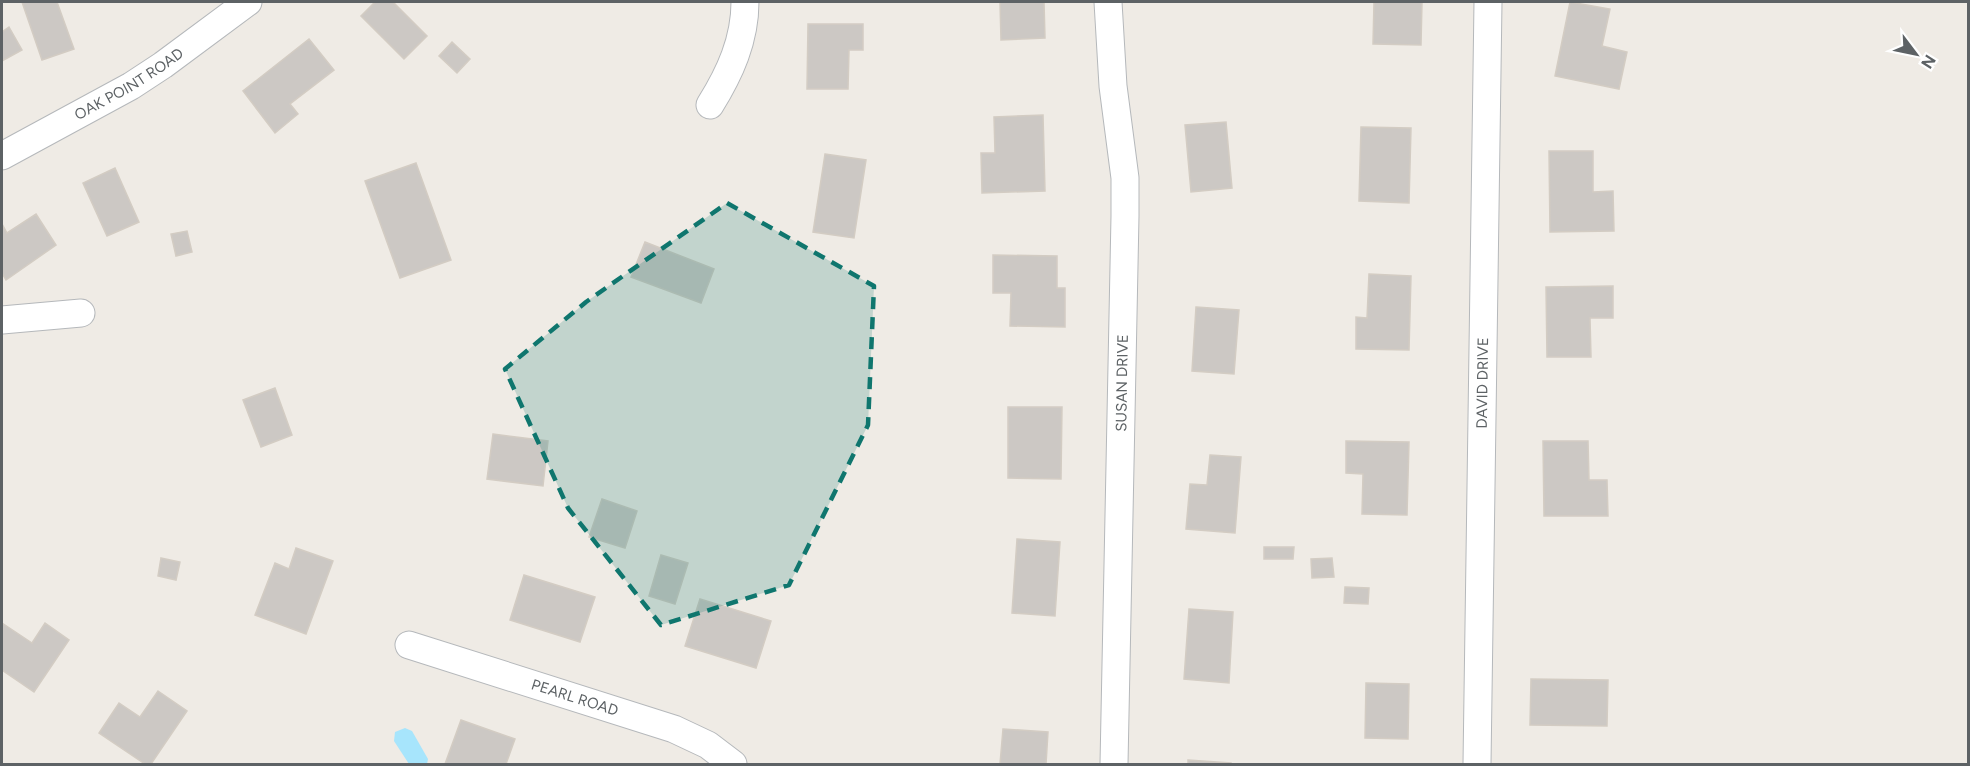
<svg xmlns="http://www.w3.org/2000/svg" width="1970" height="766" font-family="Figtree,sans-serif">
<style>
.water{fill:#a7e5fc}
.building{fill:#ccc8c4;stroke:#d3ccc3;stroke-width:1.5}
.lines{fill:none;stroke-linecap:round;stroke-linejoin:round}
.minor-casing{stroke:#b5b8bb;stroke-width:29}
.minor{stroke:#fff;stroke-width:27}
.marked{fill:#0f766e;fill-opacity:0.2;stroke:#0f766e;stroke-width:4.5;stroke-dasharray:12 8;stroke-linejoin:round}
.labels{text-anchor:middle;stroke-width:4.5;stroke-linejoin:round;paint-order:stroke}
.street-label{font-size:15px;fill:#5d6265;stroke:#fff}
</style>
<rect width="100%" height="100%" fill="#efebe5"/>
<!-- water -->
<path class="water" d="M405 728 412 731 428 759 427 764H409L394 741 395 732Z"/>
<!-- building -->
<path class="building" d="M22 2H57L74 49 42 60Z
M375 2H393L427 36 404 59 361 16Z
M1000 2H1044L1045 38 1001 40Z
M1374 2H1422L1421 45 1373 44Z
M1570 2 1610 9 1602 46 1627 52 1619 89 1555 76Z
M808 24H863V50H849L848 89H807Z
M9 27 22 50 2 61V32Z
M309 39 334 70 290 104 298 114 275 133 243 91Z
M452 42 470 59 457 73 439 56Z
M1043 115 1045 191 982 193 981 153H995L994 117Z
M1226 122 1232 188 1191 192 1185 125Z
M1361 127 1411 128 1409 203 1359 201Z
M1549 151H1593V192L1613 191 1614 231 1550 232Z
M825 154 866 160 854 238 813 232Z
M416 163 451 260 400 278 365 181Z
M115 168 139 222 107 236 83 183Z
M36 214 56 245 6 280 2 273V224L7 233Z
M187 231 192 252 176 256 171 234Z
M645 242 714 269 701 303 631 277Z
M993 255 1057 256V288H1065V327L1010 326 1011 293H993Z
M1369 274 1411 276 1409 350 1356 349V317L1367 318Z
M1613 286V318H1590L1591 357H1547L1546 287Z
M1196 307 1239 310 1234 374 1192 371Z
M275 388 292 435 261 447 243 400Z
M1008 407H1062L1061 479 1008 478Z
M493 434 548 441 543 486 487 479Z
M1346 441 1409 442 1407 515 1362 514 1363 474 1346 473Z
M1543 441H1588L1589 480H1607L1608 516H1544Z
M1210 455 1241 457 1235 533 1186 529 1190 484 1207 485Z
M602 499 637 511 625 548 589 537Z
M1017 539 1060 542 1055 616 1012 613Z
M1264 547H1294L1293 559H1264Z
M296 548 333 561 306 634 255 615 275 563 289 569Z
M661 555 688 563 675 604 649 596Z
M161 558 180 562 176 580 158 576Z
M1332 558 1334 577 1312 578 1311 559Z
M524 575 595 597 580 642 510 620Z
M1345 587 1369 588 1368 604 1344 603Z
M700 599 771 621 756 668 685 646Z
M1189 609 1233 612 1229 683 1184 679Z
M2 623 32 643 45 623 69 640 34 692 2 670Z
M1531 679 1608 680 1607 726 1530 725Z
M1366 683 1409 684 1408 739 1365 738Z
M158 691 187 711 151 764H145L99 733 119 703 140 717Z
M461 720 515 739 506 764H445Z
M1003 729 1048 732 1046 764H1000Z
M1188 760 1231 763V764H1188Z"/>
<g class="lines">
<!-- minor casing -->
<g class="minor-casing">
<g id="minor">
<path d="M1108 2 1113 86 1125 178V216L1114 764"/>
<path d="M710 105C730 73 745 40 745 2"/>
<path id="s1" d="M2 156 131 86 163 65 248 2"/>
<path d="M2 320 81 313"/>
<path id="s2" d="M409 645 674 729 708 745 733 764"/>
<path id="s3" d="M1477 764 1488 2"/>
</g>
</g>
<!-- minor -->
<use href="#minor" class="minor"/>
</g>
<!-- marked area -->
<path class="marked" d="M727 203 874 286 868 425 789 585 661 625 568 508 505 369 586 302Z"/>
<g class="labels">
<!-- street labels -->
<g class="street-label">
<text dy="5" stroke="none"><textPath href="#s1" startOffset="146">OAK POINT ROAD</textPath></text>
<text transform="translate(1122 383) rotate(-89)" y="5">SUSAN DRIVE</text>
<text dy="5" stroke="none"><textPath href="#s3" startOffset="381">DAVID DRIVE</textPath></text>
<text dy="5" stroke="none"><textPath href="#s2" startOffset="174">PEARL ROAD</textPath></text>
</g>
</g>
<!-- border -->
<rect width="1970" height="766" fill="none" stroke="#5d6265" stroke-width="6"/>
<!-- north arrow -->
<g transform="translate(1916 54) rotate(122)" stroke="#ffffff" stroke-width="4.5" paint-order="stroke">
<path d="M0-4.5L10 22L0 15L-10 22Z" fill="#5d6265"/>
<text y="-9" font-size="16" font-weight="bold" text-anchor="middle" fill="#5d6265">N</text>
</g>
</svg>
